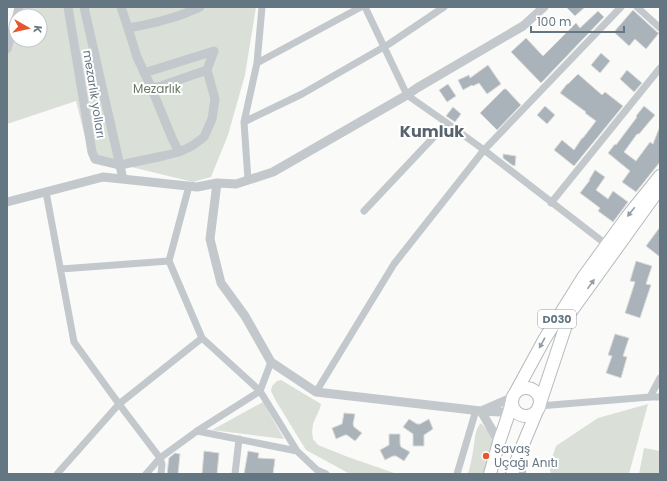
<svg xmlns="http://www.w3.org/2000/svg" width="667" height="481" font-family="Poppins,sans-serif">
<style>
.green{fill:#dadfd7;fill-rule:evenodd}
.building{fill:#aab3b9;stroke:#dcdcda}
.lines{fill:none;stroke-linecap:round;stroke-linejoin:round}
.primary-casing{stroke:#b5babe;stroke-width:14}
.minor{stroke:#c3c8cc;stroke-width:7}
.tertiary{stroke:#c3c8cc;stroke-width:9}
.primary{stroke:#fff;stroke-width:12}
.oneway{fill:#939fa8}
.poi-dot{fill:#e4572e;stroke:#fff;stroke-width:1.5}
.labels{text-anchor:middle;stroke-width:4;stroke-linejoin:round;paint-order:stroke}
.shield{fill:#fff;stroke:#939fa8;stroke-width:1}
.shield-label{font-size:11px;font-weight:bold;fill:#657683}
.park-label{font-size:12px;fill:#687a64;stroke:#fff}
.street-label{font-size:12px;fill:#657683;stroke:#fff}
.poi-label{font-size:12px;fill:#657683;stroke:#fff;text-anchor:start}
.district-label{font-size:16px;font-weight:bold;fill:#57646e;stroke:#fff}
</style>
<rect width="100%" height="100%" fill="#fafaf8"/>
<!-- green -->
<path class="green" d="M16 7H256L245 75 228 135 211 177 193 182 90 157 76 101 7 124V34ZM16 16H40V40H16Z
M281 380 321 404 320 408 313 424 312 432 313 439 318 445 348 457 397 474H350L306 450 276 401 271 391 272 386 277 381Z
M263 402 284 439 212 430Z
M648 404 629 474H551L549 467 556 446 598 418Z
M481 423 494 438 484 474H468C470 466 472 459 473 451 475 442 474 430 481 423Z
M644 448 660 451V474H639Z"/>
<!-- building -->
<path class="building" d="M566 7H585L575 16Z
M633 10 657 32 659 33 646 49 635 39 629 46 614 32Z
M598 11 604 17 541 83 511 52 526 38 543 56 576 23 580 28Z
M601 53 610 61 600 73 591 65Z
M488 65 501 84 487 94 479 83 473 86 472 85 463 90 458 80 469 75 470 78Z
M627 70 642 83 634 92 620 79Z
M578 74 602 95 605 92 623 106 574 166 554 150 562 140 574 150 582 138H583L596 121 585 113 586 112 560 93 567 84H568Z
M448 84 456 96 447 102 439 90Z
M504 89H506L521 105 497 130 480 113Z
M545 106 555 115 547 124 537 115Z
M644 106 655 115 639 134H637L624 152 636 161 650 142 653 144 660 126V162L636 192 622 182 630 171 608 153 615 144 616 145 637 117 636 116Z
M453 107 461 114 455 122 446 116Z
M503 154 516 156 515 166 512 165 503 158Z
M595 170 605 177 596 190 608 199 613 191 628 202 613 222 598 211 600 208 580 193 590 180H589Z
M660 227V257L646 246Z
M636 261 652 266 646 284 651 285 640 318 625 313 635 282 630 281Z
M615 334 629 338 623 356 627 357 621 378 606 373 612 356 608 355Z
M344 413 355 414 353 424 354 427 362 433 355 441 347 435H345L336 439 332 428 342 424Z
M409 419 417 424H420L429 419 433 429 424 435V446H413V434L403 427Z
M389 434H400V444L401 447 410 452 404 461 396 456H393L385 460 380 450 389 445Z
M204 451 219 453 217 474H202Z
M248 451 259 453 258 458 275 459 273 474H244Z
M175 453 180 454 178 474H167L169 458Z"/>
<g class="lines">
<!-- primary casing -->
<g class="primary-casing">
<path id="primary" d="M512 402a14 14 0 1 1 28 0a14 14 0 1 1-28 0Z
M490 474 499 442 509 413 513 397 544 340 584 276 627 217 660 176
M512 474 519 454 539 406 570 313 660 188"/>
</g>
<!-- minor -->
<path class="minor" d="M365 7 407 95 447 123 484 150 607 245
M637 7 660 28
M257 63 262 7
M244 122 302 94 389 44 444 7
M248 180 244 122 257 63 361 7
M46 192 74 342 119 404 57 474
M551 203 660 68
M364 211 447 123
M61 269 169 261 189 186
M202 338 260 391 271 362
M316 392 394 264 484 150 621 7
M650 397 660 378
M539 406 650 397H660
M297 451 317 470 326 474
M520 457 523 474
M146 474 160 458 197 431 260 391 297 451 197 431
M161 474 162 464 160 458 119 404 202 338 169 261
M235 474 239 439
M457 474 476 410"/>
<!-- tertiary -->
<path class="tertiary" d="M68 7 92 152 95 159 120 165 163 156 179 152 192 146 204 137 212 119 215 99 207 70 158 87H151
M84 7 123 179
M121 7 128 28C152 24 177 18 200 7
M17 16 19 7
M128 28 137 57 151 87 172 138 179 152
M7 49 16 18
M144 73 214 51 207 70
M7 202 103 177 197 187 217 183
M517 413 481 411 316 392 271 362 245 316 221 283 210 239 217 183 236 184 273 172 407 95 417 88 523 26 544 7
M499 442 481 411 513 397"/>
<!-- primary -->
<use href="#primary" class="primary"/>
</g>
<!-- one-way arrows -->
<defs><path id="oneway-solid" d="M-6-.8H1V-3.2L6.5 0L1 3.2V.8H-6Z"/></defs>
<g class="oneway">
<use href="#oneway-solid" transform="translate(631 212) rotate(129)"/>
<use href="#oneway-solid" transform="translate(591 284) rotate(-54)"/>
<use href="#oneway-solid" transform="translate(542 343) rotate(119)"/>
</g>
<!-- markers -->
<circle class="poi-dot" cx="486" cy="456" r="4"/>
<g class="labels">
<!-- shield labels -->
<rect class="shield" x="538" y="310" width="38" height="18" rx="3"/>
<g class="shield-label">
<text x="557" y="323">D030</text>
</g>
<!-- park labels -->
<g class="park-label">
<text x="157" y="93">Mezarlık</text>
</g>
<!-- street labels -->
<g class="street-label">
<text transform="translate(94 94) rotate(81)" y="4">mezarlık yolları</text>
</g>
<!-- poi labels -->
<g class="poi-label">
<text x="494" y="453">Savaş<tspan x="494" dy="14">Uçağı Anıtı</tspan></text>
</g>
<!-- district labels -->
<g class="district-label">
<text x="432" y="137">Kumluk</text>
</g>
</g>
<!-- border -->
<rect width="667" height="481" fill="none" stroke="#657683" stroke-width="16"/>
<!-- north arrow -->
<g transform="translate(28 28) rotate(98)"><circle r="19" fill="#ffffff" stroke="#c1c8cd"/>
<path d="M0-3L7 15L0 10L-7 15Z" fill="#e4572e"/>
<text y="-6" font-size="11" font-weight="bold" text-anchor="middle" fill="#657683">K</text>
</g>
<!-- scale -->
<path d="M531 26v6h93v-6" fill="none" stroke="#657683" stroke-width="2"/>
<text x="537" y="26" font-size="12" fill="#657683" stroke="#ffffff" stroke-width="3" paint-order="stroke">100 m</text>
</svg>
